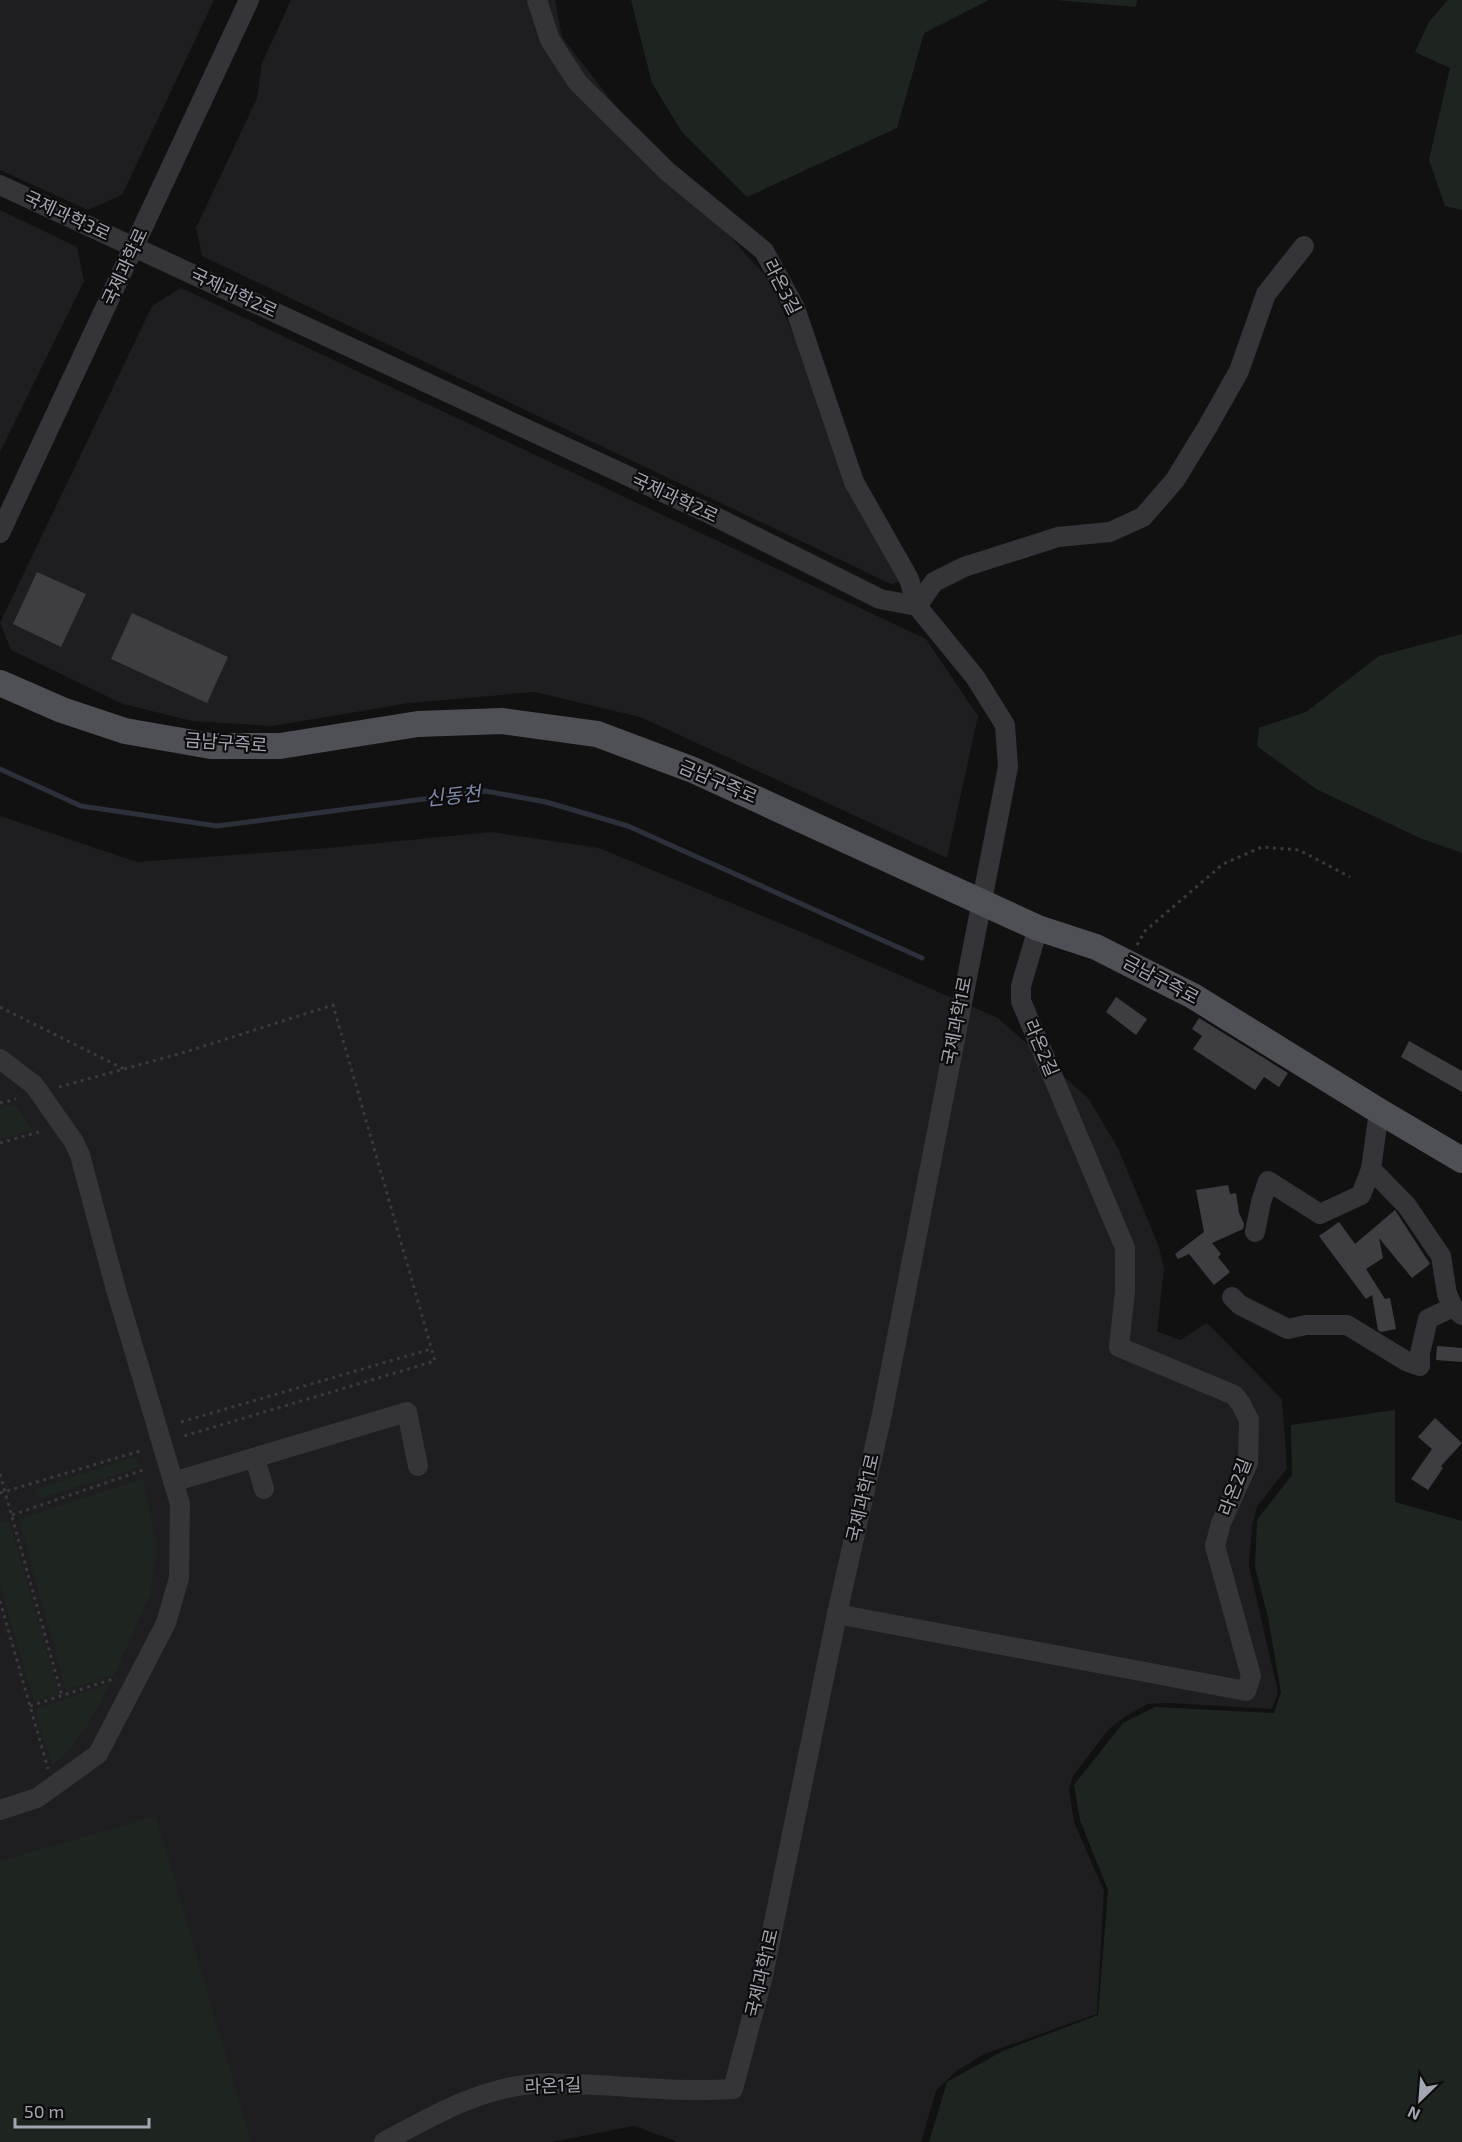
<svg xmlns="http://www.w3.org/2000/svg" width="1462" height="2142" viewBox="0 0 1462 2142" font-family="'Exo 2','Noto Sans KR',sans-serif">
<rect width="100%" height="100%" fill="#121112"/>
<g fill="#1e1d1f">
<path d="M 0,0 L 214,0 L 122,195 L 88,210 L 0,170 Z"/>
<path d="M 291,0 L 555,0 L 562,37 L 614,104 L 707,211 L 770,281 L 829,416 L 901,573 L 899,582 L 891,584 L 202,256 L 196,228 L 257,98 L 262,63 Z"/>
<path d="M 0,210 L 77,247 L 84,281 L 0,452 Z"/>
<path d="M 181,288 L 926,639 L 978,716 L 947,858 L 640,717 L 535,692 L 409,703 L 272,726 L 192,721 L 123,704 L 11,650 L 0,623 L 152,306 Z"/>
<path d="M 0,816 L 137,862 L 328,848 L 491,832 L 599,848 L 799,931 L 998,1018 L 1088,1098 L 1118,1148 L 1159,1247 L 1164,1269 L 1157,1331 L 1180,1340 L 1207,1323 L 1282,1399 L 1287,1468 L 1257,1507 L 1252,1526 L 1249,1566 L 1278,1692 L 1272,1709 L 1169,1703 L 1148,1704 L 1124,1717 L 1109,1729 L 1073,1776 L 1069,1789 L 1074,1822 L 1104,1891 L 1097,2014 L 984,2054 L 955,2072 L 936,2091 L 921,2142 L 678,2142 L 634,2126 L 552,2142 L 0,2142 Z"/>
</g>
<g fill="#1e2521">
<path d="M 631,0 L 989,0 L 924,33 L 897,128 L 747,197 L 682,132 L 652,83 Z"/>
<path d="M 1057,0 L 1137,0 L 1136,7 Z"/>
<path d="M 1448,0 L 1462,0 L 1462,210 L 1445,206 L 1429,160 L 1450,68 L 1415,52 L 1429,22 Z"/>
<path d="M 1462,634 L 1462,853 L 1420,838 L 1316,789 L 1257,746 L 1259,728 L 1306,712 L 1379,656 Z"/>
<path d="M 15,1104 L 32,1130 L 0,1139 L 0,1108 Z"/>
<path d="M 1395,1410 L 1395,1502 L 1462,1521 L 1462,2142 L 929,2142 L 947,2082 L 1003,2051 L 1098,2015 L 1108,1890 L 1080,1820 L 1074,1785 L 1123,1723 L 1155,1707 L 1274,1713 L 1281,1692 L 1268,1617 L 1255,1567 L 1257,1520 L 1292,1475 L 1291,1425 Z"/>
<path d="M 136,1456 L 139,1467 L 39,1499 L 35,1489 Z"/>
<path d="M 143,1479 L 157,1546 L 151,1592 L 114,1675 L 66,1690 L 19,1519 Z"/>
<path d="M 9,1521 L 59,1694 L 34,1701 L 0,1585 L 0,1523 Z"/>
<path d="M 110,1683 C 92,1720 83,1737 52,1765 L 35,1710 Z"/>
<path d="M 156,1816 L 251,2142 L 0,2142 L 0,1861 Z"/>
</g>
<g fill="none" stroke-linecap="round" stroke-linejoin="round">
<path stroke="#2c303a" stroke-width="5" d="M 0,769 L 81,806 L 217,826 L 485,791 L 546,802 L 628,826 L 922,958"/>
</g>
<g fill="#3e3e42">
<path d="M 37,572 L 86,594 L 61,647 L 13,624 Z"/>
<path d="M 132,613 L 228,657 L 207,703 L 111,659 Z"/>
<path d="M 1116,997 L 1147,1019 L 1136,1035 L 1106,1012 Z"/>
<path d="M 1199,1018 L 1288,1073 L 1279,1087 L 1264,1077 L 1255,1090 L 1193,1049 L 1202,1036 L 1192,1029 Z"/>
<path d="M 1409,1041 L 1462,1071 L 1462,1092 L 1401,1057 Z"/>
<path d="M 1228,1185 L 1230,1194 L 1236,1193 L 1239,1213 L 1244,1224 L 1243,1229 L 1212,1243 L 1221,1254 L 1218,1257 L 1230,1272 L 1214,1285 L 1189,1254 L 1178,1259 L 1175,1254 L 1204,1232 L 1196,1190 Z"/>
<path d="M 1395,1210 L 1430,1264 L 1412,1278 L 1379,1238 L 1383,1258 L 1366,1269 L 1385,1299 L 1390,1298 L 1396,1329 L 1381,1332 L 1378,1330 L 1372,1295 L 1366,1299 L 1319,1236 L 1339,1222 L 1355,1244 Z"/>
<path d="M 1437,1346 L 1462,1348 L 1462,1362 L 1436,1360 Z"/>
<path d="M 1435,1418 L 1462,1443 L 1441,1466 L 1443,1468 L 1428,1490 L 1411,1479 L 1432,1449 L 1418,1437 Z"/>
</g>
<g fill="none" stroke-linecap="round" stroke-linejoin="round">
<g stroke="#39393e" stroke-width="3" stroke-dasharray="3 4.5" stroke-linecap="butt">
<path d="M 1137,945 L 1145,931 L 1223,864 L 1262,847 L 1299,850 L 1350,877"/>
<path d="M 0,1007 L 124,1069"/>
<path d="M 59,1087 L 182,1053 L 333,1005 L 435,1361 L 184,1436"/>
<path d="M 0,1103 L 16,1099"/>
<path d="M 0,1143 L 39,1132"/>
<path d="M 181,1422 L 431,1349"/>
<path d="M 0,1474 L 62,1696"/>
<path d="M 0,1493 L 140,1451"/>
<path d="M 12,1515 L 146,1469"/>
<path d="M 0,1601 L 48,1769"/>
<path d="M 30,1706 L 116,1678"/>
</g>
<g stroke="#353539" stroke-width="20">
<path d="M 537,0 L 550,40 L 578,83 L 668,172 L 764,251 L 795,308 L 854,482 L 909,579 L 917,606"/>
<path d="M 0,185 L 710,514 L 880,599 L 917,606 L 975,677 L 1005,725 L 1008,767 L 882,1414 L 837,1614 L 763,1976 L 733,2089 C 678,2093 624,2085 569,2084 C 557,2084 544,2082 532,2084 C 478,2089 430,2117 384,2142"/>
<path d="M 0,533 L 249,0"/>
<path d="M 917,606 L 934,582 L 964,567 L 1058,537 L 1110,532 L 1143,517 L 1175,480 L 1208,426 L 1239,371 L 1266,294 L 1304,246"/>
<path d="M 0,1059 L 34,1085 L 74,1142 L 80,1155 L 115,1286 L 180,1504 L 179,1578 L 166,1623 L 98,1754 L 37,1798 L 0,1810"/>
<path d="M 1379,1111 L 1371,1169 L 1407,1206 L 1441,1256 L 1447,1294 L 1453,1307 L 1462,1315"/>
<path d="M 1255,1232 L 1261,1202 L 1268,1181 L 1320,1214 L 1361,1195 L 1371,1169"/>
<path d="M 1232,1297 L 1240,1305 L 1288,1329 L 1306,1325 L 1347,1325 L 1406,1361 L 1420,1366 L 1420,1353 L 1428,1319 L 1453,1307"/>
<path d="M 255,1458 L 264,1489"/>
<path d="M 173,1482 L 407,1412 L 418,1466"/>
<path d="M 837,1614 L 1246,1691 L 1251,1676 L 1215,1546 L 1221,1523 L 1248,1463 L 1249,1420 L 1241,1404 L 1234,1395 L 1119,1347 L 1125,1291 L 1125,1248 L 1021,1001 L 1021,986 L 1038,928"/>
</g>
<path stroke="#4f4f56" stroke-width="26" d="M 0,683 L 62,710 L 125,731 L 211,746 L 280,746 L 418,724 L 502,721 L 597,734 L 693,770 L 1038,928 L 1096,947 L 1193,996 L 1379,1111 L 1462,1160"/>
</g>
<g text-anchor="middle" stroke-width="4.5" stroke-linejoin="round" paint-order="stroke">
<g font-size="18" fill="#a4a5b2" stroke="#0d0c0d">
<text transform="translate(67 216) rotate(25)" y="6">국제과학3로</text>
<text transform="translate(125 267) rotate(-65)" y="6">국제과학로</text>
<text transform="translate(782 287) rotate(63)" y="6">라온3길</text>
<text transform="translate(234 293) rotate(25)" y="6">국제과학2로</text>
<text transform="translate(675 498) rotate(25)" y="6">국제과학2로</text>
<text transform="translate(226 743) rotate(4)" y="6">금남구즉로</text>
<text transform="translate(718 782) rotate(23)" y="6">금남구즉로</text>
<text transform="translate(1161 980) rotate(28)" y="6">금남구즉로</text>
<text transform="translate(957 1021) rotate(-79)" y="6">국제과학1로</text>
<text transform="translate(1041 1048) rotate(67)" y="6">라온2길</text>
<text transform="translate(1235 1487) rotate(-69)" y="6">라온2길</text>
<text transform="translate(863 1498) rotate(-77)" y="6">국제과학1로</text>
<text transform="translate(762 1973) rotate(-77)" y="6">국제과학1로</text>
<text transform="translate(553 2086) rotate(-2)" y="6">라온1길</text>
</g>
<g font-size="20" font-style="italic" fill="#7e89a9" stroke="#0d0c0d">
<text transform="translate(453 796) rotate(-6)" y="7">신동천</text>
</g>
</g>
<g transform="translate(1420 2100) rotate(205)" stroke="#0d0c0d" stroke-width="4.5" paint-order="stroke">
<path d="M0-4.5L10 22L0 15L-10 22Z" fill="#a4a5b2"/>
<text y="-9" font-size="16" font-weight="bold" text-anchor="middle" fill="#a4a5b2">N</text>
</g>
<path d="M15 2118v9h134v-9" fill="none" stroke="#a4a5b2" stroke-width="3"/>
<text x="24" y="2118" font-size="18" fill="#a4a5b2" stroke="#0d0c0d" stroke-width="4.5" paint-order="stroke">50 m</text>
</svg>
